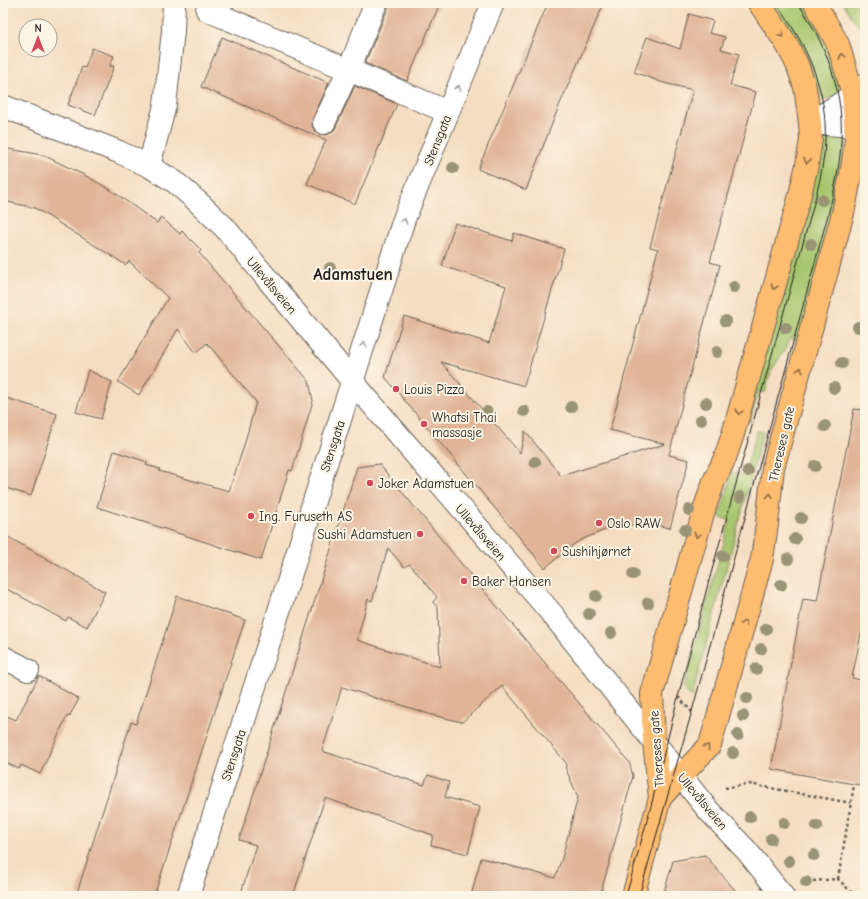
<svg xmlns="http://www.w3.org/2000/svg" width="868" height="899" viewBox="0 0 868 899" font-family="'Comic Neue',sans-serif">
<rect width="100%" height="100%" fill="#fcf5e5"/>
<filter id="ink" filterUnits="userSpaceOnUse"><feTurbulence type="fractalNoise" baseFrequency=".025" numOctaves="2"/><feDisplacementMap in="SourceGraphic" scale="8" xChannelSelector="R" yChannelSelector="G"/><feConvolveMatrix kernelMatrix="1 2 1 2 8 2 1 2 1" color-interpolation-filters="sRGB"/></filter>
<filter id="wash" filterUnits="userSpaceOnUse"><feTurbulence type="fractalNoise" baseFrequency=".012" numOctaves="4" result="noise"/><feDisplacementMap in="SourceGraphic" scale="16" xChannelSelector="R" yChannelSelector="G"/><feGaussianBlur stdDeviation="0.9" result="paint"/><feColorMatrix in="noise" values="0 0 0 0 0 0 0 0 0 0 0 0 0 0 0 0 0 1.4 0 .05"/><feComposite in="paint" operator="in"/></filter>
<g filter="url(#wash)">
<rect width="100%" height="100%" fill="#f5ddc1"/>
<g fill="#a7c66e" stroke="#627145">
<path d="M 769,3 L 804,3 L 825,39 L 844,96 L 817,100 Z"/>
<path d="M 843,3 L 865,3 L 865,33 L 852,17 Z"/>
<path d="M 820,137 L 846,138 L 842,178 L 800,341 L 790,338 L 787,347 L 771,371 L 765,393 L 758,391 L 750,422 L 746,420 Z"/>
<path d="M 757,431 L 763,432 L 692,697 L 683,689 L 730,520 L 721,518 L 720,514 L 732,472 L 744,475 Z"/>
</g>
<g id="blocks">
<g fill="#e1b497" fill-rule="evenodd">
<path d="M 388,3 L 440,3 L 407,81 L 365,63 L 388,8 Z"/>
<path d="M 548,3 L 604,3 L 559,106 L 526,190 L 478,169 Z"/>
<path d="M 689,14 L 713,21 L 709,33 L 725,37 L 721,49 L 739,54 L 730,85 L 756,92 L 710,262 L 720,265 L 685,393 L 669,455 L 689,460 L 670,528 L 656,525 L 640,524 L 622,526 L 605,530 L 583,539 L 574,544 L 545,568 L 385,377 L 404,316 L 489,343 L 506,286 L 442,266 L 455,223 L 512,241 L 514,233 L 564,249 L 524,386 L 441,362 L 520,453 L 525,431 L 561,476 L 665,444 L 610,430 L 658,249 L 650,247 L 693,90 L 664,83 L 634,72 L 647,37 L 680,49 Z"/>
<path d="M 222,37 L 329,83 L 313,118 L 312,125 L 314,130 L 319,134 L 326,135 L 331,133 L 335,129 L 355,86 L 397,104 L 355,204 L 307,184 L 326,140 L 201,87 Z"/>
<path d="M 92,48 L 114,56 L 110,66 L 114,66 L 95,115 L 68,105 L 82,67 L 85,68 Z"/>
<path d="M 3,148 L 43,155 L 88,177 L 111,190 L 157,223 L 161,217 L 180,234 L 182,231 L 201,250 L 199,253 L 309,381 L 313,401 L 292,471 L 289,470 L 261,560 L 97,507 L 114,451 L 147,462 L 146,465 L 160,469 L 159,471 L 229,491 L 243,449 L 256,402 L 207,343 L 196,353 L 178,329 L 139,395 L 118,382 L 168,298 L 129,261 L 126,265 L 35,208 L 8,202 L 8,198 L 3,197 Z"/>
<path d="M 88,370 L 112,382 L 101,419 L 76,412 Z"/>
<path d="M 3,397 L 57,414 L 31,496 L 3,487 Z"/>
<path d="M 854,409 L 865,410 L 865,614 L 852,678 L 865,681 L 865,786 L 771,769 L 803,599 L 817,601 Z"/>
<path d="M 379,464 L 484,591 L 629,762 L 633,776 L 600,896 L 471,896 L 481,858 L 555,878 L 562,858 L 578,797 L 565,767 L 567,764 L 502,686 L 462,722 L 432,715 L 389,701 L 388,702 L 342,687 L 322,751 L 424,785 L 428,775 L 449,782 L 445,797 L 480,807 L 468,854 L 431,845 L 433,835 L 325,798 L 293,896 L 240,896 L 256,845 L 239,840 L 357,467 ZM 388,548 L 404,567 L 410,564 L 437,597 L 433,602 L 438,608 L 440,667 L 357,640 L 368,599 L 372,601 Z"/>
<path d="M 3,534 L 105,592 L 87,627 L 68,617 L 66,621 L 3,587 Z"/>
<path d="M 177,596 L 245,620 L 154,896 L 76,896 L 131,722 L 136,724 Z"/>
<path d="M 39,676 L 79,699 L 69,717 L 67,716 L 40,774 L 21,765 L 19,769 L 3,761 L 3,714 L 16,720 Z"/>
<path d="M 705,855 L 740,896 L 663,896 L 673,861 Z"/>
</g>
</g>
</g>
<g filter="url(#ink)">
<use href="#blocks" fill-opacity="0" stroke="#686056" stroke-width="1"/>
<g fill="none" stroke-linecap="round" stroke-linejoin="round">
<g stroke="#686056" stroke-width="24">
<g id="minor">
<path d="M 207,10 L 448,112"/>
<path d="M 3,106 L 119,152 L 149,166 L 175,182 L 198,202 L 225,228 L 353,382 L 553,615 L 708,810 L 747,851 L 783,896"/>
<path d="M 324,123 L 349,69 L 376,3"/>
<path d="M 810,123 L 840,104 L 865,85"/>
<path d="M 810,123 L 855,126 L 865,120"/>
<path d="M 149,166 L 165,105 L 173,31 L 174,3"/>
<path d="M 3,657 L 28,670"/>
<path d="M 188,896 L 404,219 L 493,3"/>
</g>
</g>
<g stroke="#686056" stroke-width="24">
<g id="major">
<path d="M 660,798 L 710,745 L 762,559 L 767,524 L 773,468 L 843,213 L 852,169 L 856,139 L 853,94 L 838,44 L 815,3"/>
<path d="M 633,896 L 660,798 L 654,742 L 652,694 L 704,510 L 714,481 L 725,458 L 733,434 L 799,199 L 807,165 L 811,139 L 810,123 L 805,87 L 797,64 L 786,43 L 759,3"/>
</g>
</g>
<g stroke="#686056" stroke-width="2.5" stroke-dasharray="3 3" stroke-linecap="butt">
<path d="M 678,697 L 692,712"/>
<path d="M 725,788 L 749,784 L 851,803"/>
<path d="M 838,879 L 854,785"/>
<path d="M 813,881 L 838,879 L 855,896"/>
</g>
<use href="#minor" stroke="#fff" stroke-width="22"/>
<use href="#major" stroke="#fdbc70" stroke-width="22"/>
<g stroke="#1c1c1c" stroke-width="1">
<path d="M 626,896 L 651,806 L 678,697 L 707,588 L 813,207 C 819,185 824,164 825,141 C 828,89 806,44 776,3"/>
<path d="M 639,896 L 692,711 L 829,211 C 833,195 837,179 839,163 C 848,103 831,52 798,3"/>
</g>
</g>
<g fill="#999476">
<circle cx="453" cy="168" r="6"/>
<circle cx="822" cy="200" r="6"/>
<circle cx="811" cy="244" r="6"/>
<circle cx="330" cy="268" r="6"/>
<circle cx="734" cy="287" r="6"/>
<circle cx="726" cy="321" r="6"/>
<circle cx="858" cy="327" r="6"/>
<circle cx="786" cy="328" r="6"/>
<circle cx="717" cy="352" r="6"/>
<circle cx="842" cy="363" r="6"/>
<circle cx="834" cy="388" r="6"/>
<circle cx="706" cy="403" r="6"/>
<circle cx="571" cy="407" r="6"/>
<circle cx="524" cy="411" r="6"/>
<circle cx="487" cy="412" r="6"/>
<circle cx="701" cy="420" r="6"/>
<circle cx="825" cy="426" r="6"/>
<circle cx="535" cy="462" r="6"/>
<circle cx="815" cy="466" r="6"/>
<circle cx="748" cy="471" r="6"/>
<circle cx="740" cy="497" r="6"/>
<circle cx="689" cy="510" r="6"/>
<circle cx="801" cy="518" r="6"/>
<circle cx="685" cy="530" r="6"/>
<circle cx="795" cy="539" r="6"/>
<circle cx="723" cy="556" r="6"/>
<circle cx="788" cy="559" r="6"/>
<circle cx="633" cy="574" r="6"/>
<circle cx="781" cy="585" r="6"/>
<circle cx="596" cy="596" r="6"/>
<circle cx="648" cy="603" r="6"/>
<circle cx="589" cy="614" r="6"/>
<circle cx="766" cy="629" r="6"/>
<circle cx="611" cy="633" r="6"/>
<circle cx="761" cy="649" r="6"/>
<circle cx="756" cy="669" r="6"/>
<circle cx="747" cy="698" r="6"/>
<circle cx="743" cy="716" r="6"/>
<circle cx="738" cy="735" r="6"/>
<circle cx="733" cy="753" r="6"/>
<circle cx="750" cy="817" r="6"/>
<circle cx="784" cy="823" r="6"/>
<circle cx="817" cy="826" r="6"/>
<circle cx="771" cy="839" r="6"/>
<circle cx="814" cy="855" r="6"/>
<circle cx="789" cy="861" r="6"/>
<circle cx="806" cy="882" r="6"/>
</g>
<defs><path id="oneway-chevron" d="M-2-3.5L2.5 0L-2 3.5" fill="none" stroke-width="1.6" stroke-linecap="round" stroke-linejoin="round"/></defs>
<g stroke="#8c6c46">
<use href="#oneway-chevron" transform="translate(781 35) rotate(56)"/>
<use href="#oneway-chevron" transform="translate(842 56) rotate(-107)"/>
<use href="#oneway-chevron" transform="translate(807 161) rotate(99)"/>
<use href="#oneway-chevron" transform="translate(774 287) rotate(106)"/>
<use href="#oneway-chevron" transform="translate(800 370) rotate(-75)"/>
<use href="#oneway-chevron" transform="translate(739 412) rotate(106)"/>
<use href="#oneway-chevron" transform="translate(770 496) rotate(-85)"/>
<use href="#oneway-chevron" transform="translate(697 535) rotate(106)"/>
<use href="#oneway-chevron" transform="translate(744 623) rotate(-75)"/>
<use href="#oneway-chevron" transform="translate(707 747) rotate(-53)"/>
</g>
<g stroke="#999">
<use href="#oneway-chevron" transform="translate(458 88) rotate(-68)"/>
<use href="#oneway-chevron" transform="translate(404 221) rotate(-71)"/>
<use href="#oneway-chevron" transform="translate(364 345) rotate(-73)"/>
</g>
</g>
<g fill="#d1495b" stroke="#fcf5e5" stroke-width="1.5">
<circle cx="396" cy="389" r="4"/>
<circle cx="424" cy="424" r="4"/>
<circle cx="370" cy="483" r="4"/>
<circle cx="251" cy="516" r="4"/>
<circle cx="599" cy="523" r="4"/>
<circle cx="420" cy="534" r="4"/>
<circle cx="554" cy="551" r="4"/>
<circle cx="464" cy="581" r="4"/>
</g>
<g text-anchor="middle" stroke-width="4" stroke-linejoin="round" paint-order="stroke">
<g font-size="13" fill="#1c1c1c" stroke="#fcf5e5">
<text transform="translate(437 140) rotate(-68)" y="5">Stensgata</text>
<text transform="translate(272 285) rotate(50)" y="5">Ullevålsveien</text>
<text transform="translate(781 444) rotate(-77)" y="5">Thereses gate</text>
<text transform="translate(332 446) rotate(-72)" y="5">Stensgata</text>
<text transform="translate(481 532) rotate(49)" y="5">Ullevålsveien</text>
<text transform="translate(656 749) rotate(-94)" y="5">Thereses gate</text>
<text transform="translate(233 755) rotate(-72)" y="5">Stensgata</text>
<text transform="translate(703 801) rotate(50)" y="5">Ullevålsveien</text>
</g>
<g font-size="13" fill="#1c1c1c" stroke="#fcf5e5" text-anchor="start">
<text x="404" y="394">Louis Pizza</text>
<text x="432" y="422">Whatsi Thai<tspan x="432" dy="15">massasje</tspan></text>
<text x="378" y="488">Joker Adamstuen</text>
<text x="259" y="521">Ing. Furuseth AS</text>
<text x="607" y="528">Oslo RAW</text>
<text x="412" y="539" text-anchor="end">Sushi Adamstuen</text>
<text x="562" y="556">Sushihjørnet</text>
<text x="472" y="586">Baker Hansen</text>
</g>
<g font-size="17" font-weight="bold" fill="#1c1c1c" stroke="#fcf5e5">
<text x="353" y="280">Adamstuen</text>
</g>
</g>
<rect width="868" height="899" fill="none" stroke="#fcf5e5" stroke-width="16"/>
<g transform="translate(38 38)"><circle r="19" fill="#fcf5e5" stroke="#a29e95"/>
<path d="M0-3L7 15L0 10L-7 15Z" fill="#d1495b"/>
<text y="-6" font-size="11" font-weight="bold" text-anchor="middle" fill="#1c1c1c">N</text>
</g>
</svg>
